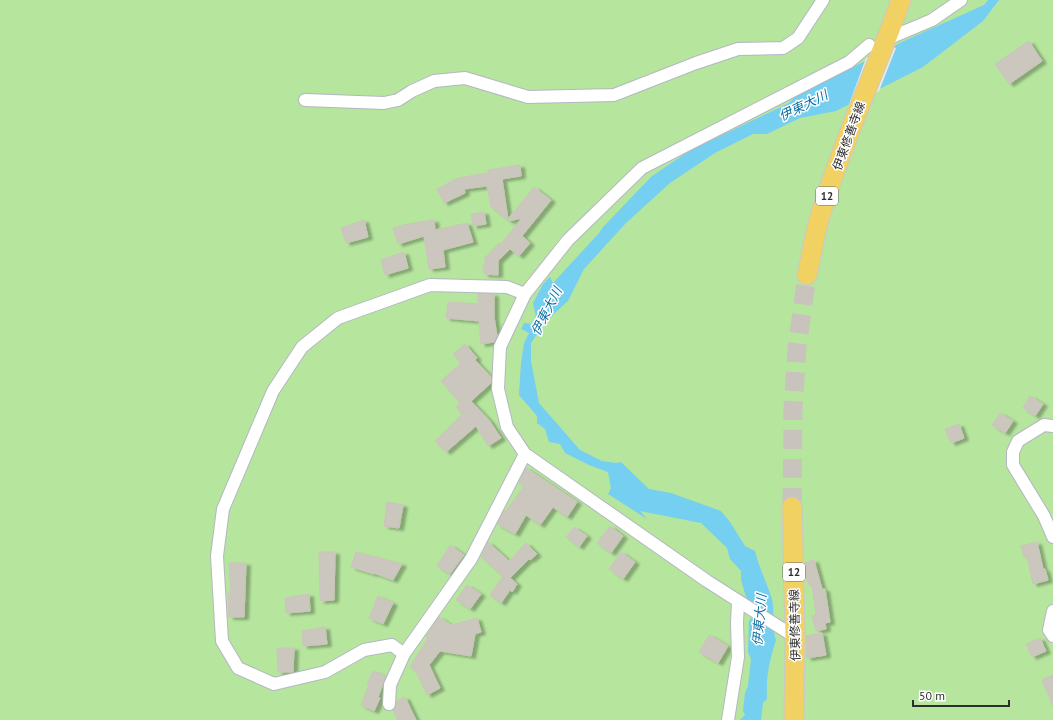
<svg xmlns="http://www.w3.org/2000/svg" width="1053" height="720" viewBox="0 0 1053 720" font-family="'PT Sans','Noto Sans JP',sans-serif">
<defs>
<filter id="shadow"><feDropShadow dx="4.5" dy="2.5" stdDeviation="1" flood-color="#0004"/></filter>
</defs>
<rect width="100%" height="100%" fill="#efe9e1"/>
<rect fill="#b6e59e" x="0" y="0" width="1053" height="720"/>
<path fill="#75cff0" d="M 988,0 L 999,0 L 983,21 L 923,67 L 836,111 L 800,118 L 767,134 L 753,134 L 715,153 L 670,183 L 626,223 L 584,269 L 568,301 L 545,322 L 531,343 L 531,361 L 539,403 L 580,450 L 602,461 L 616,463 L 621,462 L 649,489 L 671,493 L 721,511 L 730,522 L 745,546 L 755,551 C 759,568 767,583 772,599 C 775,613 771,627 776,640 C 769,662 766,676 767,699 L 763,703 L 761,720 L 740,720 L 745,715 L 743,711 L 745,693 L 748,686 L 751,659 L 748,652 L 749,621 L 752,617 L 741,580 L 741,571 L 730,559 L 727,548 L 701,523 L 640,511 L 647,519 L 608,494 L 611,488 L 608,472 L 589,465 L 565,453 L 560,444 L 549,442 L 545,429 L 537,423 L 537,416 L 519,395 L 521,363 L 524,343 L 529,333 L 521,329 L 524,323 L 532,324 L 536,317 L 533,303 L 543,284 L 550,277 L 553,283 L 599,233 L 603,227 L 652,176 L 689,151 L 789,103 L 795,97 L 906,40 L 984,5 Z"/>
<path fill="#efe9e1" d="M 890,46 L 896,48 L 879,91 L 848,107 L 866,58 Z"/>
<g fill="#cbc7bf" stroke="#cbc5ba" filter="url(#shadow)">
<path d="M 1029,41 L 1042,61 L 1009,84 L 995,64 Z"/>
<path d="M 520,165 L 521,176 L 502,179 L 508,219 L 534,187 L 551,200 L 522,236 L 530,243 L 519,256 L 510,249 L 498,261 L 498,275 L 484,274 L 484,268 L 482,266 L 485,264 L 485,258 L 499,243 L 500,245 L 522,218 L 509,221 L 491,207 L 487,186 L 464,189 L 465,193 L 444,203 L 437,189 L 458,178 L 488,173 L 488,170 Z"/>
<path d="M 484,212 L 486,224 L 473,226 L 471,214 Z"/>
<path d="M 364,220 L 368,237 L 346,243 L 341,228 Z"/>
<path d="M 434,220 L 435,230 L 467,223 L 473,242 L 443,250 L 445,267 L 429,269 L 424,236 L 398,244 L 393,228 L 407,224 Z"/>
<path d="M 404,252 L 408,268 L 385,275 L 381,260 Z"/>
<path d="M 478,294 L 494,294 L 494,317 L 497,336 L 494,342 L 481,344 L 479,321 L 446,318 L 448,302 L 478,304 Z"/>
<path d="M 465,344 L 477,358 L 475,360 L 491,377 L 491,383 L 471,401 L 489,420 L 501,438 L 488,446 L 476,426 L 446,452 L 435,441 L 462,414 L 456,407 L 460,403 L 441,381 L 461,363 L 453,354 Z"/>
<path d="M 1030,396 L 1043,404 L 1035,416 L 1023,408 Z"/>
<path d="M 1000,413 L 1013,421 L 1005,433 L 992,425 Z"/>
<path d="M 959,424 L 964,438 L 951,443 L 945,429 Z"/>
<path d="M 526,468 L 577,502 L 567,517 L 553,507 L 540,525 L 526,515 L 515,534 L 497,524 L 504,510 L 506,511 L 524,486 L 519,483 Z"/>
<path d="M 387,502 L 403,505 L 399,528 L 384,526 Z"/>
<path d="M 610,526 L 623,536 L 611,553 L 597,543 Z"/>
<path d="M 574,527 L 587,536 L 579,547 L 566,537 Z"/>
<path d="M 488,542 L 509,561 L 526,543 L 537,554 L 530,560 L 529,559 L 510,578 L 517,584 L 512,592 L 510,590 L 501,603 L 490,595 L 503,576 L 481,557 Z"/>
<path d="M 1037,542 L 1043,569 L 1045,569 L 1048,580 L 1033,584 L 1027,557 L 1024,557 L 1021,546 Z"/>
<path d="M 450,545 L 464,555 L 450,574 L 437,566 Z"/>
<path d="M 319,552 L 335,552 L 334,600 L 320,601 Z"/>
<path d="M 356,552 L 402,564 L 393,580 L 374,573 L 374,574 L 351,567 Z"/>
<path d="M 621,552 L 635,562 L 623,579 L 609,569 Z"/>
<path d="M 814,560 L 822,589 L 825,589 L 830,622 L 825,623 L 826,629 L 816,631 L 812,616 L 816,615 L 812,584 L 809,585 L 804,571 L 804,563 Z"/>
<path d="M 229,563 L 246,563 L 244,617 L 229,617 L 228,593 L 231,593 Z"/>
<path d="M 467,585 L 481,594 L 470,609 L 456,600 Z"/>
<path d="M 309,594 L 310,611 L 286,613 L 285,598 Z"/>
<path d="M 378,596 L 393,603 L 383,624 L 369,618 Z"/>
<path d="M 439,617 L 451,625 L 477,618 L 481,632 L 475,634 L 471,656 L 440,651 L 429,665 L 440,688 L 427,695 L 416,671 L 410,667 L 428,638 L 426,637 Z"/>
<path d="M 325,627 L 327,644 L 303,646 L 302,631 Z"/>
<path d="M 822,633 L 826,655 L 807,658 L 806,636 Z"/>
<path d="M 709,635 L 728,646 L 718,663 L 699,652 Z"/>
<path d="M 1040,638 L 1046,651 L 1032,657 L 1026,644 Z"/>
<path d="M 277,648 L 294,648 L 293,672 L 278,672 Z"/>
<path d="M 373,671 L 386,676 L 378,697 L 380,698 L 374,711 L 361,705 L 369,685 L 367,684 Z"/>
<path d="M 1053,675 L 1053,706 L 1042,680 Z"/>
<path d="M 405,697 L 416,720 L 398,720 L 393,710 L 395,708 L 397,701 Z"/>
</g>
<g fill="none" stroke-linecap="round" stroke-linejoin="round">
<path stroke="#c8c4bd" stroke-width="19" stroke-dasharray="19 10" stroke-linecap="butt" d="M 792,507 L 793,409 L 797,348 L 807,275"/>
<g stroke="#b4b7c1" stroke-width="14">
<g id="minor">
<path d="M 887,39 L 932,20 L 961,0"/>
<path d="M 305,100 L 384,103 L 398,100 L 412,91 L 434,81 L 465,78 L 528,97 L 614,95 L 696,63 L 738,49 L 783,48 L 798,38 L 823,0"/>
<path d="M 1053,426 L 1044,425 L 1018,441 L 1013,452 L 1013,465 L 1044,516 L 1053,537"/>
<path d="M 1053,611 L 1049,630 L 1053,636"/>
<path d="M 795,637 L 707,581 L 525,454 L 507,427 L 498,389 L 500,347 L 525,294 L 568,240 L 642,168 L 849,62 L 869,45"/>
<path d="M 404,654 L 392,645 L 364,650 L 325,672 L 274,684 L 238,668 L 222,641 L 217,556 L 223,509 L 273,391 L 302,347 L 338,318 L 430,285 L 507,287 L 525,294"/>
<path d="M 389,704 L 390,685 L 404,654 L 471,559 L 525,454"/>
<path d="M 728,720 L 738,657 L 737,623 L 738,602"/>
</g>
</g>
<g stroke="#c9c9c9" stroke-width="21">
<g id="primary">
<path d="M 807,275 C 812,253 815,231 822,210 C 844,138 876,70 901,0"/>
<path d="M 792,507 L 795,637 L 794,720"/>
</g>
</g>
<use href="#minor" stroke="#fff" stroke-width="12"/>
<use href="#primary" stroke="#f2d163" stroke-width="19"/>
</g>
<g text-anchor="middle" stroke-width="3" stroke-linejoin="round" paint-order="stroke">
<g fill="#fff" stroke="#6d6d6d" stroke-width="1">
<rect x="816" y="187" width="22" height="18" rx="3"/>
<rect x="783" y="563" width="22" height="18" rx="3"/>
</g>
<g font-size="11" font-weight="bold" fill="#2e2e2e">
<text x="827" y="200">12</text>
<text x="794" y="576">12</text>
</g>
<g font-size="12" fill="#2e2e2e" stroke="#fff">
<text transform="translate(849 136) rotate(-70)" y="4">伊東修善寺線</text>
<text transform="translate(795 625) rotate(-91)" y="4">伊東修善寺線</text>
</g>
<g font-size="13" font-style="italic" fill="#0d6fa3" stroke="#fff">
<text transform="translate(803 105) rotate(-26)" y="5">伊東大川</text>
<text transform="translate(546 311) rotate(-63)" y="5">伊東大川</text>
<text transform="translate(759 620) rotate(-85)" y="5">伊東大川</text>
</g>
</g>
<path d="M913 700v6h96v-6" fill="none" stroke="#2e2e2e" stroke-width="2"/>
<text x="919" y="700" font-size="12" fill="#2e2e2e" stroke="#ffffff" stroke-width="3" paint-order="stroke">50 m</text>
</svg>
